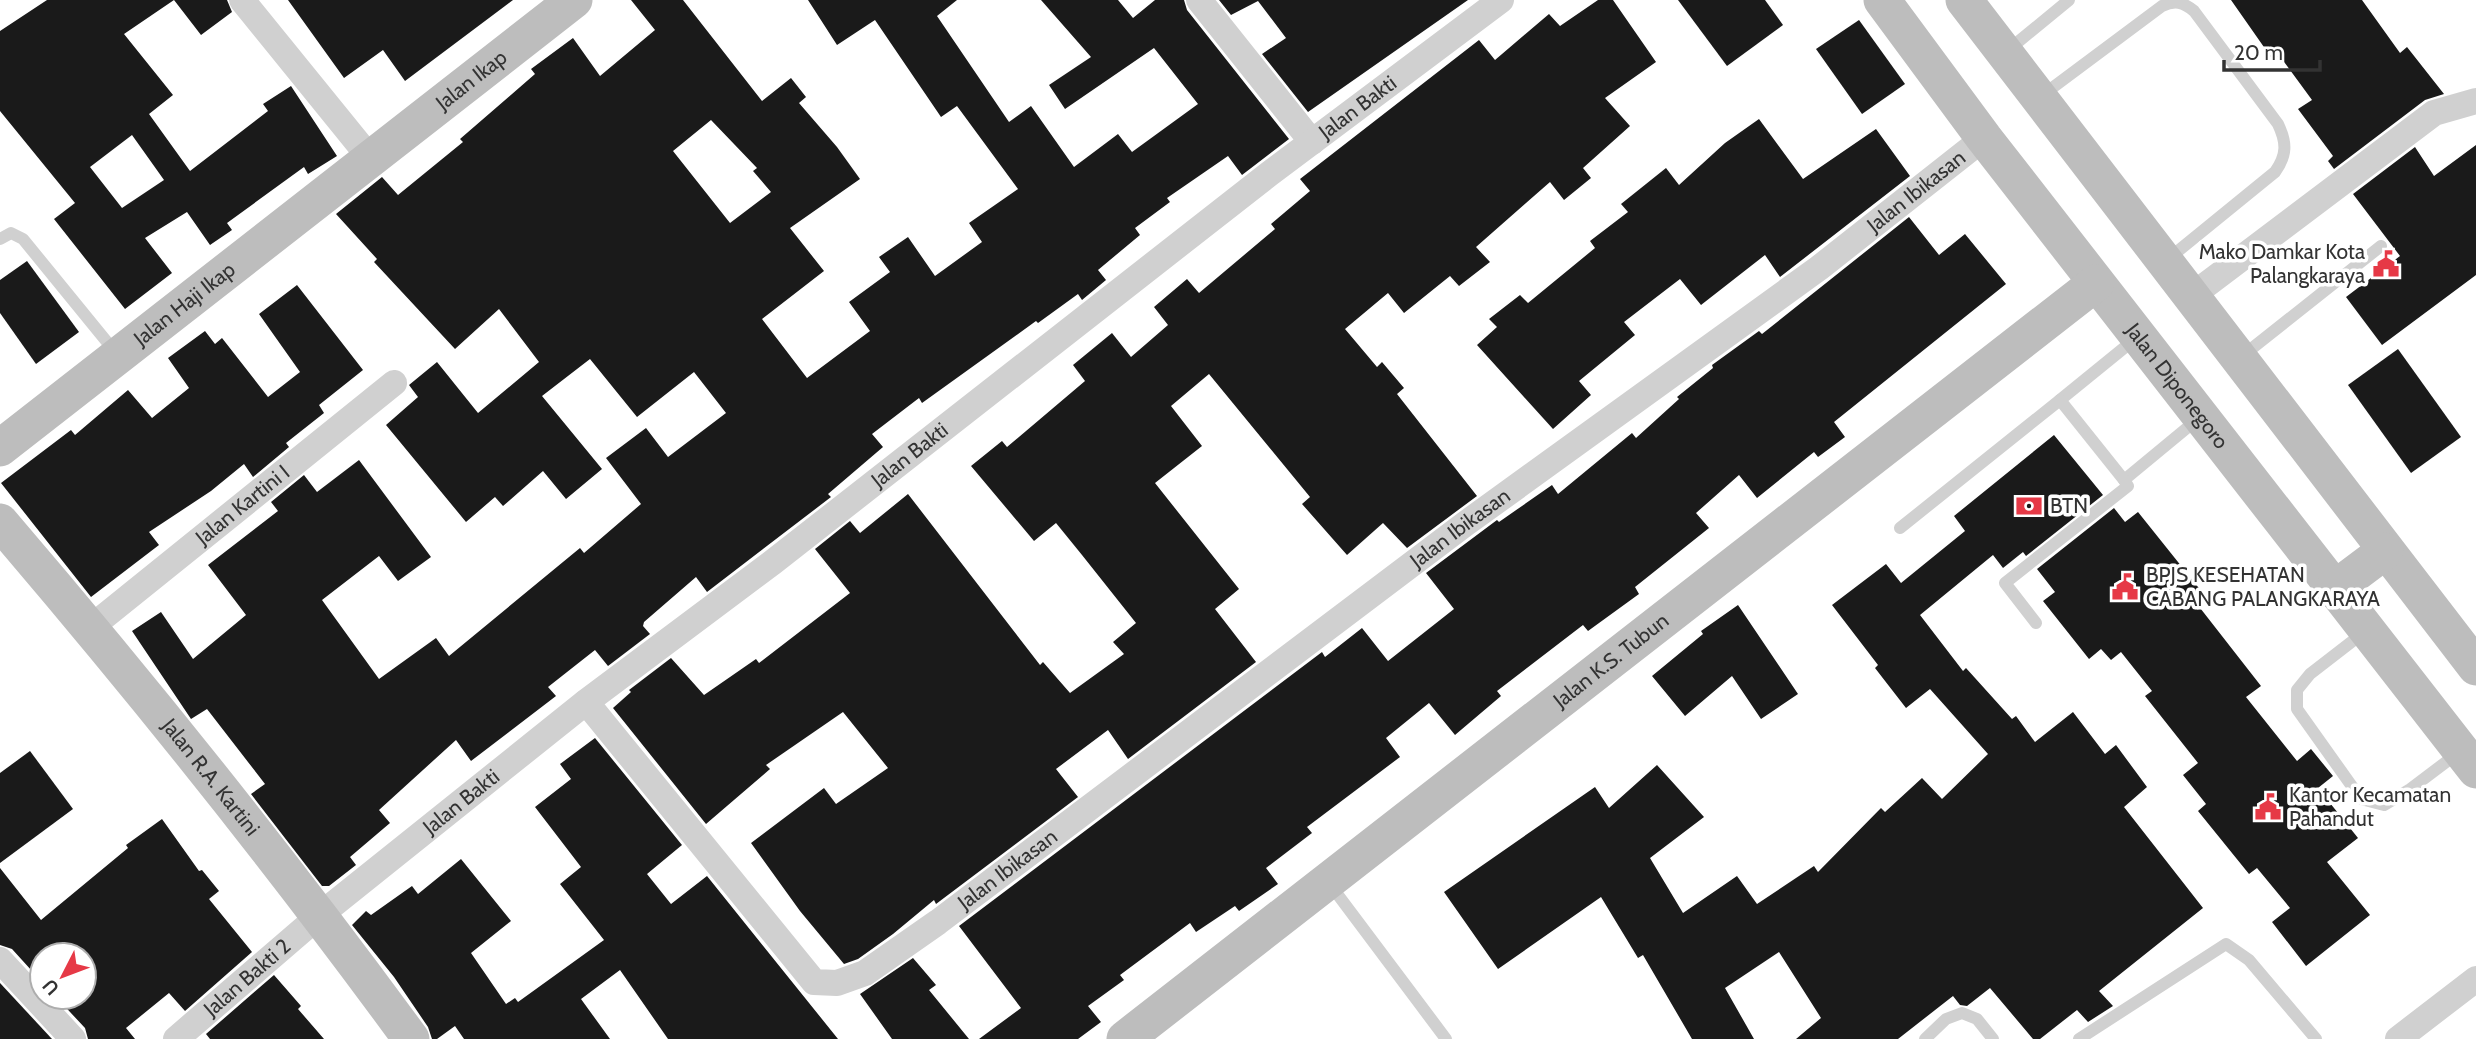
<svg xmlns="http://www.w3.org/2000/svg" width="2476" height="1039" viewBox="0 0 2476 1039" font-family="Cabin,sans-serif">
<rect width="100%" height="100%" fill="#fff"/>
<g fill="#1a1a1a" fill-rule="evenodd">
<path d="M 47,0 L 227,0 L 232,12 L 201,35 L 174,0 L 124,34 L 173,95 L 149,114 L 190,171 L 268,111 L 263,104 L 291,86 L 337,156 L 308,174 L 304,167 L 227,223 L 232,230 L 210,245 L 187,212 L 145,238 L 172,273 L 125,309 L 54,219 L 75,203 L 0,111 L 0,31 ZM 132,135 L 164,180 L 122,208 L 90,167 Z"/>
<path d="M 288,0 L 513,0 L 405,81 L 383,50 L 344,78 Z"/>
<path d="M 631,0 L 683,0 L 762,101 L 791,78 L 806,97 L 799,103 L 837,147 L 860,179 L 790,228 L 824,271 L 762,319 L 807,378 L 870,331 L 849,302 L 890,272 L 879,257 L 908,237 L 935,276 L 982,242 L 969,223 L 1018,189 L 957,106 L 941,117 L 875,20 L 837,45 L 808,0 L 957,0 L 937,16 L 1009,122 L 1031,106 L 1074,167 L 1118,134 L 1132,152 L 1198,104 L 1154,48 L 1065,109 L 1049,85 L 1091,57 L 1041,0 L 1118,0 L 1133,18 L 1155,0 L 1184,0 L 1187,10 L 1289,139 L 1242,175 L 1228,156 L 1167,198 L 1170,202 L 1135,228 L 1140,235 L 1098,270 L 1106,280 L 1082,300 L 1078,294 L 1038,323 L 1036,321 L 922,403 L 919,398 L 872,434 L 883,447 L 828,494 L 831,497 L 707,592 L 696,577 L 644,622 L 643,626 L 650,634 L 608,666 L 595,650 L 548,687 L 556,696 L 471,761 L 456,740 L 379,810 L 390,823 L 350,857 L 356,865 L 329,886 L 322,886 L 251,794 L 265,784 L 207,709 L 191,719 L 132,631 L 161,612 L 193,659 L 246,615 L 208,565 L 278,511 L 271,502 L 304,475 L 317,492 L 359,460 L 431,557 L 398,581 L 379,556 L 322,600 L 379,679 L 436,638 L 449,656 L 580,548 L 584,553 L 641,504 L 606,458 L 646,428 L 668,457 L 726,413 L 694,372 L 637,417 L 590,359 L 542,396 L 602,469 L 566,499 L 543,471 L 503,506 L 495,497 L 466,522 L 386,425 L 418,397 L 409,385 L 437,362 L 478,413 L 539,362 L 499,309 L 455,349 L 374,262 L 377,259 L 336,214 L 382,177 L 398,195 L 463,142 L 460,139 L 535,74 L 531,69 L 573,38 L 600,76 L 655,30 ZM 711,120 L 757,168 L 753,171 L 771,192 L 730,223 L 673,151 Z"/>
<path d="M 1219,0 L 1468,0 L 1308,112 L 1262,54 L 1286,38 L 1258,1 L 1231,15 Z"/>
<path d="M 1598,0 L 1613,0 L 1656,62 L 1605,98 L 1630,126 L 1583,168 L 1591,178 L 1564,200 L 1550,182 L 1476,247 L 1490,262 L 1459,286 L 1450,276 L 1404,313 L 1388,293 L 1345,329 L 1377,367 L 1382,362 L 1404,388 L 1397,394 L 1477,496 L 1407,548 L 1383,523 L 1347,555 L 1302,504 L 1310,497 L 1209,374 L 1171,406 L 1202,446 L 1155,483 L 1239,589 L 1215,609 L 1256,662 L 1128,759 L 1108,730 L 1056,769 L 1078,797 L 936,904 L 934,900 L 893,934 L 858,959 L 844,964 L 800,911 L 751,843 L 824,788 L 836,804 L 888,768 L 843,712 L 766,765 L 770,769 L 706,824 L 613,708 L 631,692 L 629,690 L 671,658 L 704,695 L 756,659 L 759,663 L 850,593 L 815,549 L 850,521 L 860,533 L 908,494 L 1040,665 L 1043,662 L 1070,693 L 1124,654 L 1113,642 L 1136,623 L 1082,555 L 1056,523 L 1034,541 L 971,466 L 1002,441 L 1007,447 L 1085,381 L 1073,365 L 1112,333 L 1131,357 L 1168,325 L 1154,307 L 1187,279 L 1199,293 L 1275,229 L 1271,224 L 1310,191 L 1300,179 L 1479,40 L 1495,60 L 1549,14 L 1560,26 Z"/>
<path d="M 1678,0 L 1765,0 L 1783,25 L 1727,66 Z"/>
<path d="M 2231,0 L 2362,0 L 2400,53 L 2407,47 L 2444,94 L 2425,100 L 2334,169 L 2328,161 L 2333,156 L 2298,109 L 2312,100 L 2279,55 L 2273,60 Z"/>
<path d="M 1859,20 L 1905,84 L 1862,114 L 1816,49 Z"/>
<path d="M 1759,119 L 1803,179 L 1876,129 L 1910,176 L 1780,277 L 1765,255 L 1701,305 L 1680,279 L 1624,322 L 1635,335 L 1579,381 L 1591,395 L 1553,429 L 1477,345 L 1497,327 L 1489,319 L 1520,295 L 1528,303 L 1595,248 L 1590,241 L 1628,212 L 1621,204 L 1666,168 L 1679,185 L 1725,143 Z"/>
<path d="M 2476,145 L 2476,275 L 2382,345 L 2346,297 L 2400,256 L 2353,194 L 2415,147 L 2434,176 Z"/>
<path d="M 1909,217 L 1939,255 L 1965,234 L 2006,284 L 1834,422 L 1845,437 L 1818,457 L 1814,452 L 1757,498 L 1739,475 L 1696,513 L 1709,528 L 1635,587 L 1639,594 L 1588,631 L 1583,625 L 1497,691 L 1501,696 L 1455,735 L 1429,703 L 1386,738 L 1400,757 L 1307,827 L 1312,833 L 1266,868 L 1278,884 L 1239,911 L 1235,906 L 1196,932 L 1190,923 L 1120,975 L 1124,980 L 1088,1006 L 1101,1022 L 1078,1039 L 979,1039 L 1021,1008 L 959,926 L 1322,652 L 1325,657 L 1362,628 L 1388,661 L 1454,609 L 1426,573 L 1497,520 L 1499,522 L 1552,485 L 1558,494 L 1632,433 L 1636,438 L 1679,399 L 1677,397 L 1713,368 L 1712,365 L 1759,331 L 1762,334 Z"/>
<path d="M 27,261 L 79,332 L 36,364 L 0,313 L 0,280 Z"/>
<path d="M 297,285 L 363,370 L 319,405 L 324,413 L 286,443 L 289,447 L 253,477 L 244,464 L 211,491 L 149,532 L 159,545 L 91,597 L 1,483 L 71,430 L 75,435 L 128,390 L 152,418 L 189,388 L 168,358 L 205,331 L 215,344 L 222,338 L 268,397 L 300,372 L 259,314 Z"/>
<path d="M 2398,349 L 2461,437 L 2411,473 L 2348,385 Z"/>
<path d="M 2054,435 L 2103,495 L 2026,556 L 2023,552 L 2003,568 L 1993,555 L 1920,615 L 1963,671 L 1966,668 L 2012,719 L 2016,716 L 2035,742 L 2073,712 L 2105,754 L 2116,745 L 2147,787 L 2124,807 L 2203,908 L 2099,991 L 2113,1006 L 2088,1022 L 2077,1010 L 2040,1039 L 2033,1039 L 1990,988 L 1967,1006 L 1960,1005 L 1953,996 L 1898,1039 L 1796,1039 L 1821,1018 L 1779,952 L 1725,988 L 1754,1039 L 1692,1039 L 1643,955 L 1638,958 L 1601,897 L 1498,969 L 1444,892 L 1595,787 L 1609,808 L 1657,765 L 1704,817 L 1650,858 L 1683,913 L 1737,876 L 1757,904 L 1814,866 L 1818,872 L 1881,808 L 1885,812 L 1922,778 L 1942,799 L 1988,754 L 1930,689 L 1906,708 L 1875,668 L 1878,665 L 1832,605 L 1886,564 L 1901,583 L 1965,531 L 1954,516 Z"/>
<path d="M 2114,508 L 2125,522 L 2138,512 L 2206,597 L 2197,604 L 2261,686 L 2246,697 L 2297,761 L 2311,749 L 2333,776 L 2318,788 L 2358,838 L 2327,862 L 2370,915 L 2306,966 L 2272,922 L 2290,908 L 2257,868 L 2249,874 L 2198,811 L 2206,804 L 2183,775 L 2198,763 L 2145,696 L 2152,691 L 2121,652 L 2111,660 L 2101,649 L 2089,659 L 2043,601 L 2055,592 L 2037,569 Z"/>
<path d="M 1738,605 L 1798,694 L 1761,719 L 1732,676 L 1685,716 L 1652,676 L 1703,634 L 1701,631 Z"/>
<path d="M 595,738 L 682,845 L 647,874 L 671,904 L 707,876 L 838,1039 L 668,1039 L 620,970 L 581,999 L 610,1039 L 464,1039 L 455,1026 L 437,1039 L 432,1039 L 428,1027 L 394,977 L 352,925 L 366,911 L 371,915 L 412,886 L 418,894 L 461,859 L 511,921 L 471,953 L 506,1004 L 515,998 L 518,1002 L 604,940 L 560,884 L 581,867 L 535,807 L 571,779 L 560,764 Z"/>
<path d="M 30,751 L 73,809 L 0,863 L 0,773 Z"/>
<path d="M 162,819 L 199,871 L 202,870 L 219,891 L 209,899 L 252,952 L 185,1011 L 169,993 L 126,1028 L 135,1039 L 88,1039 L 85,1028 L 56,997 L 84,997 L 84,955 L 42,955 L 42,982 L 12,949 L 0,945 L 0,868 L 41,920 L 128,848 L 126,845 Z"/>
<path d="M 913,958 L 936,985 L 929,990 L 969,1039 L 892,1039 L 860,994 Z"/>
<path d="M 274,975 L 301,1006 L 298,1009 L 324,1039 L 210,1039 L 206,1034 Z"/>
<path d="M 0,983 L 52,1039 L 0,1039 Z"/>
</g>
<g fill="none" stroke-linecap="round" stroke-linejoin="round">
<g stroke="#d0d0d0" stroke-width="12">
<path d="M 2007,51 L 2069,0"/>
<path d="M 2040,97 L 2162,6 C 2175,0 2183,2 2194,11 L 2278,124 C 2287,143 2287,155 2275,172 L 2167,260"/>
<path d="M 0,239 L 11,233 L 23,239 L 116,353"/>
<path d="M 2135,339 L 2060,400 L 2124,480 L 2199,418"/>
<path d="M 2241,357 L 2381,246"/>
<path d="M 1900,528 L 2060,400"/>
<path d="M 2036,623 L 2005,583 L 2128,486 L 2124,480"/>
<path d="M 2363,633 L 2310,674 L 2297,690 L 2297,709 L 2361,799 L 2384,805 L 2409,790 L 2458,753"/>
<path d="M 1329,883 L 1446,1039"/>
<path d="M 1925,1039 L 1946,1019 L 1962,1013 L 1977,1019 L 1993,1039"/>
<path d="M 2079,1039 L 2226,944 L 2249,960 L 2316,1039"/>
</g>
<g stroke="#d0d0d0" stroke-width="26">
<path d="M 242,0 L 371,159"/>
<path d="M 1199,0 L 1312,142"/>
<path d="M 2190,297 L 2434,113 L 2476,101"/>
<path id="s1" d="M 90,628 L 394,383"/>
<path id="s2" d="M 586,702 L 814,982 L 837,983 L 865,973 L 938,922 L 1465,524 L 1819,268 L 1984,138"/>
<path d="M 0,960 L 73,1039"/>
<path id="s3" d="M 176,1039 L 320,915 L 586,702 L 773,562 L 1269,174 L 1501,0"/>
<path d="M 2398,1039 L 2476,979"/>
</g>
<g stroke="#bdbdbd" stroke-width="37">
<path id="s4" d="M 1882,0 L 1984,138 L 2476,770"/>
<path d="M 1964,0 L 2476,667"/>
<path id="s5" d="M 0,448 L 574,0"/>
<path id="s6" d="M 0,522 C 143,689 281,861 411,1039"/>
<path d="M 2333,590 L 2385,551"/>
<path id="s7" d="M 1125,1039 L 2096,283"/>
</g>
</g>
<defs>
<g id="civic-bare" transform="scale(2.1)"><path d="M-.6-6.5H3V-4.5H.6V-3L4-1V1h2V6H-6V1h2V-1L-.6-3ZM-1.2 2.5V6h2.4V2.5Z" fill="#e63946" stroke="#fff" stroke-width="2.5" paint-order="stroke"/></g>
<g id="bank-bare" transform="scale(2.1)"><path d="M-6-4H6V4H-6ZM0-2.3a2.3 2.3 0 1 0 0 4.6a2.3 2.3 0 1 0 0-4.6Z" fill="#e63946" stroke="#fff" stroke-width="2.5" paint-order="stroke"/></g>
</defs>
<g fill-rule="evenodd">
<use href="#civic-bare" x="2386" y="264"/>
<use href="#bank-bare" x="2029" y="506"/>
<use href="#civic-bare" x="2125" y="587"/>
<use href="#civic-bare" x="2268" y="807"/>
</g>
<g text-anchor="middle" stroke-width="7" stroke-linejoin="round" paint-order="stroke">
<g font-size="21" fill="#333" stroke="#fff">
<text dy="7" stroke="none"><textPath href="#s5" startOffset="598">Jalan Ikap</textPath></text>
<text dy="7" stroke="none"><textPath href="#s3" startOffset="1505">Jalan Bakti</textPath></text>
<text dy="7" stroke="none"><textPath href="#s2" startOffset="1724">Jalan Ibikasan</textPath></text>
<text dy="7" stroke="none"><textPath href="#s5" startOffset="234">Jalan Haji Ikap</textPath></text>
<text dy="7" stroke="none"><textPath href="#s4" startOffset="486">Jalan Diponegoro</textPath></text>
<text dy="7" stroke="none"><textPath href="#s3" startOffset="938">Jalan Bakti</textPath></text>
<text dy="7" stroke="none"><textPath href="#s1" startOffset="196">Jalan Kartini I</textPath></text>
<text dy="7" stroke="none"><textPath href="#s2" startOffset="1157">Jalan Ibikasan</textPath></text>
<text dy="7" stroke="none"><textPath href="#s7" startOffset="616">Jalan K.S. Tubun</textPath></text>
<text dy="7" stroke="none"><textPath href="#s6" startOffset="331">Jalan R.A. Kartini</textPath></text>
<text dy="7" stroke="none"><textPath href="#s3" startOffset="371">Jalan Bakti</textPath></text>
<text dy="7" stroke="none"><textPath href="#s2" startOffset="590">Jalan Ibikasan</textPath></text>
<text dy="7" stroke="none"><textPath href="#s3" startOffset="94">Jalan Bakti 2</textPath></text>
</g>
<g font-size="21" fill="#333" stroke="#fff" text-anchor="start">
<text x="2365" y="259" text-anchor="end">Mako Damkar Kota<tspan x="2365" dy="24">Palangkaraya</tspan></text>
<text x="2050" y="513">BTN</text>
<text x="2146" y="582">BPJS KESEHATAN<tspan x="2146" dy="24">CABANG PALANGKARAYA</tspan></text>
<text x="2289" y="802">Kantor Kecamatan<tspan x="2289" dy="24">Pahandut</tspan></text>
</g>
</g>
<g transform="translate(63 976) rotate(228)"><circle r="33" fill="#ffffff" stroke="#adadad" stroke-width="2"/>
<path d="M0-5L12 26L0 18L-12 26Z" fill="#e63946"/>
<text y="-10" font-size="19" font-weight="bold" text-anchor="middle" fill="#333333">U</text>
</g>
<path d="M2224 60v10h96v-10" fill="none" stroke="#333333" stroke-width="3.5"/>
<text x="2234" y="60" font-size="21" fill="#333333" stroke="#ffffff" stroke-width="5" paint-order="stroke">20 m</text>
</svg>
